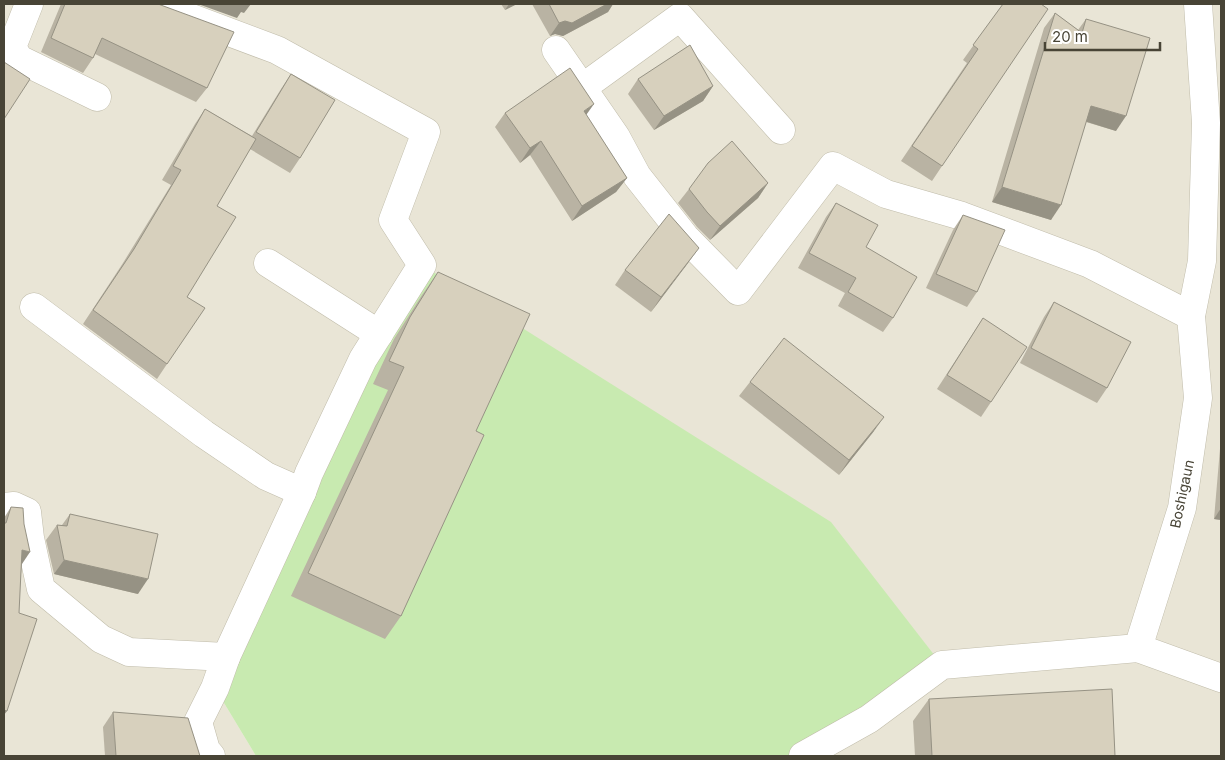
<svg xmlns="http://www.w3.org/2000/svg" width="1225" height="760" viewBox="0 0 1225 760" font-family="Inter,sans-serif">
<rect width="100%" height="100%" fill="#f5f3e8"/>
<path fill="#e9e5d6" d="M 4,4 L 1221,4 L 1221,756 L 796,756 L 215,688 L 256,756 L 4,756 Z"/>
<path fill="#c8eab0" d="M 422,265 L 831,522 L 942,665 L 793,756 L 256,756 L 215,688 Z"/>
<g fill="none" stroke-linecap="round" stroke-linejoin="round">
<g stroke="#c0bcaa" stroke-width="29">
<g id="minor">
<path d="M 29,4 L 12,47 L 19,59 L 97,97"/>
<path d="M 154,4 L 277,50 L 426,132 L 393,220 L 422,265 L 363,359 L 309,473 L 302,492 L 226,657 L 215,688 L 198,722 L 206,750 L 211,756"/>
<path d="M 556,50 L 616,137 L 637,176 L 685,237 L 738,291 L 833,166 L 886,194 L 962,216 L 1090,264 L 1191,316"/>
<path d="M 582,88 L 680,17 L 781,130"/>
<path d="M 268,263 L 379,334"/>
<path d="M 34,307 L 204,434 L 266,476 L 302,492"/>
<path d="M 4,507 L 14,506 L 27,512 L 30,538 L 41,589 L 101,639 L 129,652 L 226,657"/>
<path d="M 1138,648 L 1221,678"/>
<path d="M 803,756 L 869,719 L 942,665 L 1138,648 L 1182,508 L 1198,398 L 1191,316 L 1202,261 L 1206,123 L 1198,4"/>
</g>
</g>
<use href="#minor" stroke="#fff" stroke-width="28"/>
</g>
<g fill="#b9b3a3">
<path d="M 61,4 L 158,4 L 207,88 L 196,102 L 95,54 L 93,58 L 83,73 L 41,52 Z"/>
<path d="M 501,4 L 517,4 L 505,10 Z"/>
<path d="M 532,4 L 613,4 L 608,12 L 563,36 L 555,34 L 550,36 Z"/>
<path d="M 1003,4 L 942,166 L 932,181 L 901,161 L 967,63 L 963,60 Z"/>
<path d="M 1055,13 L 1078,30 L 1086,19 L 1116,131 L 1086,122 L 1051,220 L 992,202 L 1044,28 Z"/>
<path d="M 291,74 L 300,158 L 290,173 L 250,149 L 217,206 L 187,297 L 167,364 L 157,379 L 83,324 L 123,263 L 171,185 L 162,180 L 195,124 L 205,109 L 252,136 L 281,89 Z"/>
<path d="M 638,79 L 713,86 L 703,101 L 654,130 L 628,94 Z"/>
<path d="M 505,113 L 586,115 L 627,178 L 616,192 L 572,221 L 530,155 L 520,163 L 495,127 Z"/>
<path d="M 768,183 L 758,198 L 710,240 L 697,227 L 678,203 L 689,189 Z"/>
<path d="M 836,203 L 866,247 L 893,318 L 883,332 L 838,306 L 845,293 L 798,268 L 826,217 Z"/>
<path d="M 963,215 L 977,292 L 967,307 L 926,288 L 953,230 Z"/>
<path d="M 688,263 L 651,312 L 615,285 L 625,270 Z"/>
<path d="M 438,272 L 476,431 L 401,616 L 385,639 L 291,596 L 388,390 L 373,384 L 394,339 L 422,295 Z"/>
<path d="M 1054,302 L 1107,388 L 1097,403 L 1020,363 L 1044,317 Z"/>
<path d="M 983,318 L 991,402 L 981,417 L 937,389 Z"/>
<path d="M 750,382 L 874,431 L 839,475 L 739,396 Z"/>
<path d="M 1221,437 L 1221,520 L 1214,519 Z"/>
<path d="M 11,507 L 22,565 L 4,710 L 4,518 Z"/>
<path d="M 70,514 L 138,594 L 54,574 L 46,540 L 57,525 L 62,525 Z"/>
<path d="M 929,699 L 1115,756 L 915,756 L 913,721 Z"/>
<path d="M 113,712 L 200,756 L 105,756 L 103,727 Z"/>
</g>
<g fill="#969284">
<path d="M 198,4 L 251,4 L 244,13 L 241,12 L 237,18 Z"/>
<path d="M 509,4 L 517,4 L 505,10 Z"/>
<path d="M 607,4 L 613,4 L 608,12 L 563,36 L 555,34 L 550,36 L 559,23 Z"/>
<path d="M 713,86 L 703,101 L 654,130 L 664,116 Z"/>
<path d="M 594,104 L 584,118 L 584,111 Z"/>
<path d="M 1091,106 L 1126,116 L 1116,131 L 1081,120 Z"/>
<path d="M 541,141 L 530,155 L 520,163 L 530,148 Z"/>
<path d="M 627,178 L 616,192 L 572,221 L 582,206 Z"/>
<path d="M 768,183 L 758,198 L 710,240 L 720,226 Z"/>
<path d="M 1002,187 L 1061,205 L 1051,220 L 992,202 Z"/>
<path d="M 699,248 L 688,263 L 651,312 L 661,297 Z"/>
<path d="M 884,417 L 874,431 L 839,475 L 849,460 Z"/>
<path d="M 1221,508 L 1221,520 L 1214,519 Z"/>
<path d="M 22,550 L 30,552 L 20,567 Z"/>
<path d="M 64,560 L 148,579 L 138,594 L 54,574 Z"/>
<path d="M 4,710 L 7,711 L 4,715 Z"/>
</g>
<g fill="#d7d0bd" stroke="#969284">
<path d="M 65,4 L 158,4 L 234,32 L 207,88 L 102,38 L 93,58 L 51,38 Z"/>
<path d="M 549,4 L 607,4 L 572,23 L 565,21 L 559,23 Z"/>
<path d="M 1003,4 L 1041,4 L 1048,9 L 942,166 L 912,146 L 978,49 L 973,45 Z"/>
<path d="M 1055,13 L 1082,33 L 1086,19 L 1150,38 L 1126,116 L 1091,106 L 1061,205 L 1002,187 Z"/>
<path d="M 690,45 L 713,86 L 664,116 L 638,79 Z"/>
<path d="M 4,62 L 30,79 L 4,119 Z"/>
<path d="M 570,68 L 594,104 L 584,111 L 627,178 L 582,206 L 541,141 L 530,148 L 505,113 Z"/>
<path d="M 291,74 L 335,100 L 300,158 L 256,132 Z"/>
<path d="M 205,109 L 256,139 L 217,206 L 236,217 L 187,297 L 205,308 L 167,364 L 93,310 L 134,249 L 181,170 L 173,166 Z"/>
<path d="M 732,141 L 768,183 L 720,226 L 707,212 L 689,189 L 708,163 Z"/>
<path d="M 836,203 L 878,225 L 866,247 L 917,277 L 893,318 L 848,292 L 856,278 L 809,253 Z"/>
<path d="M 669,214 L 699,248 L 661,297 L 625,270 Z"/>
<path d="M 963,215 L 1005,230 L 977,292 L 936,274 Z"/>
<path d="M 438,272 L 530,314 L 476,431 L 484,435 L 401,616 L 308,573 L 404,367 L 389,361 L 410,317 Z"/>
<path d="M 1054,302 L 1131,342 L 1107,388 L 1031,348 Z"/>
<path d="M 983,318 L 1027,347 L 991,402 L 947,375 Z"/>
<path d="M 784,338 L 884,417 L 849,460 L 750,382 Z"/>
<path d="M 11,507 L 23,508 L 24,524 L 30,552 L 22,550 L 19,613 L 37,619 L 7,711 L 4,710 L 4,523 L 6,523 Z"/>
<path d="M 70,514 L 158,534 L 148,579 L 64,560 L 57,525 L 67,526 Z"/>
<path d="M 1112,689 L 1115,756 L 932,756 L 929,699 Z"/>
<path d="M 113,712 L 188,718 L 200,756 L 116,756 Z"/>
</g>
<g text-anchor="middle" stroke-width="4.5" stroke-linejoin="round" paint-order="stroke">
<g font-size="14" fill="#484436" stroke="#fff">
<text transform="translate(1182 494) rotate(-78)" y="5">Boshigaun</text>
</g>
</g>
<rect width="1225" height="760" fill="none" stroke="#484436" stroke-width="10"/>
<path d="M1045 42v8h115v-8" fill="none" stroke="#484436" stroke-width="2.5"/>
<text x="1052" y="42" font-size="15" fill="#484436" stroke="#ffffff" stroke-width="4" paint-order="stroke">20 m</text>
</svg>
